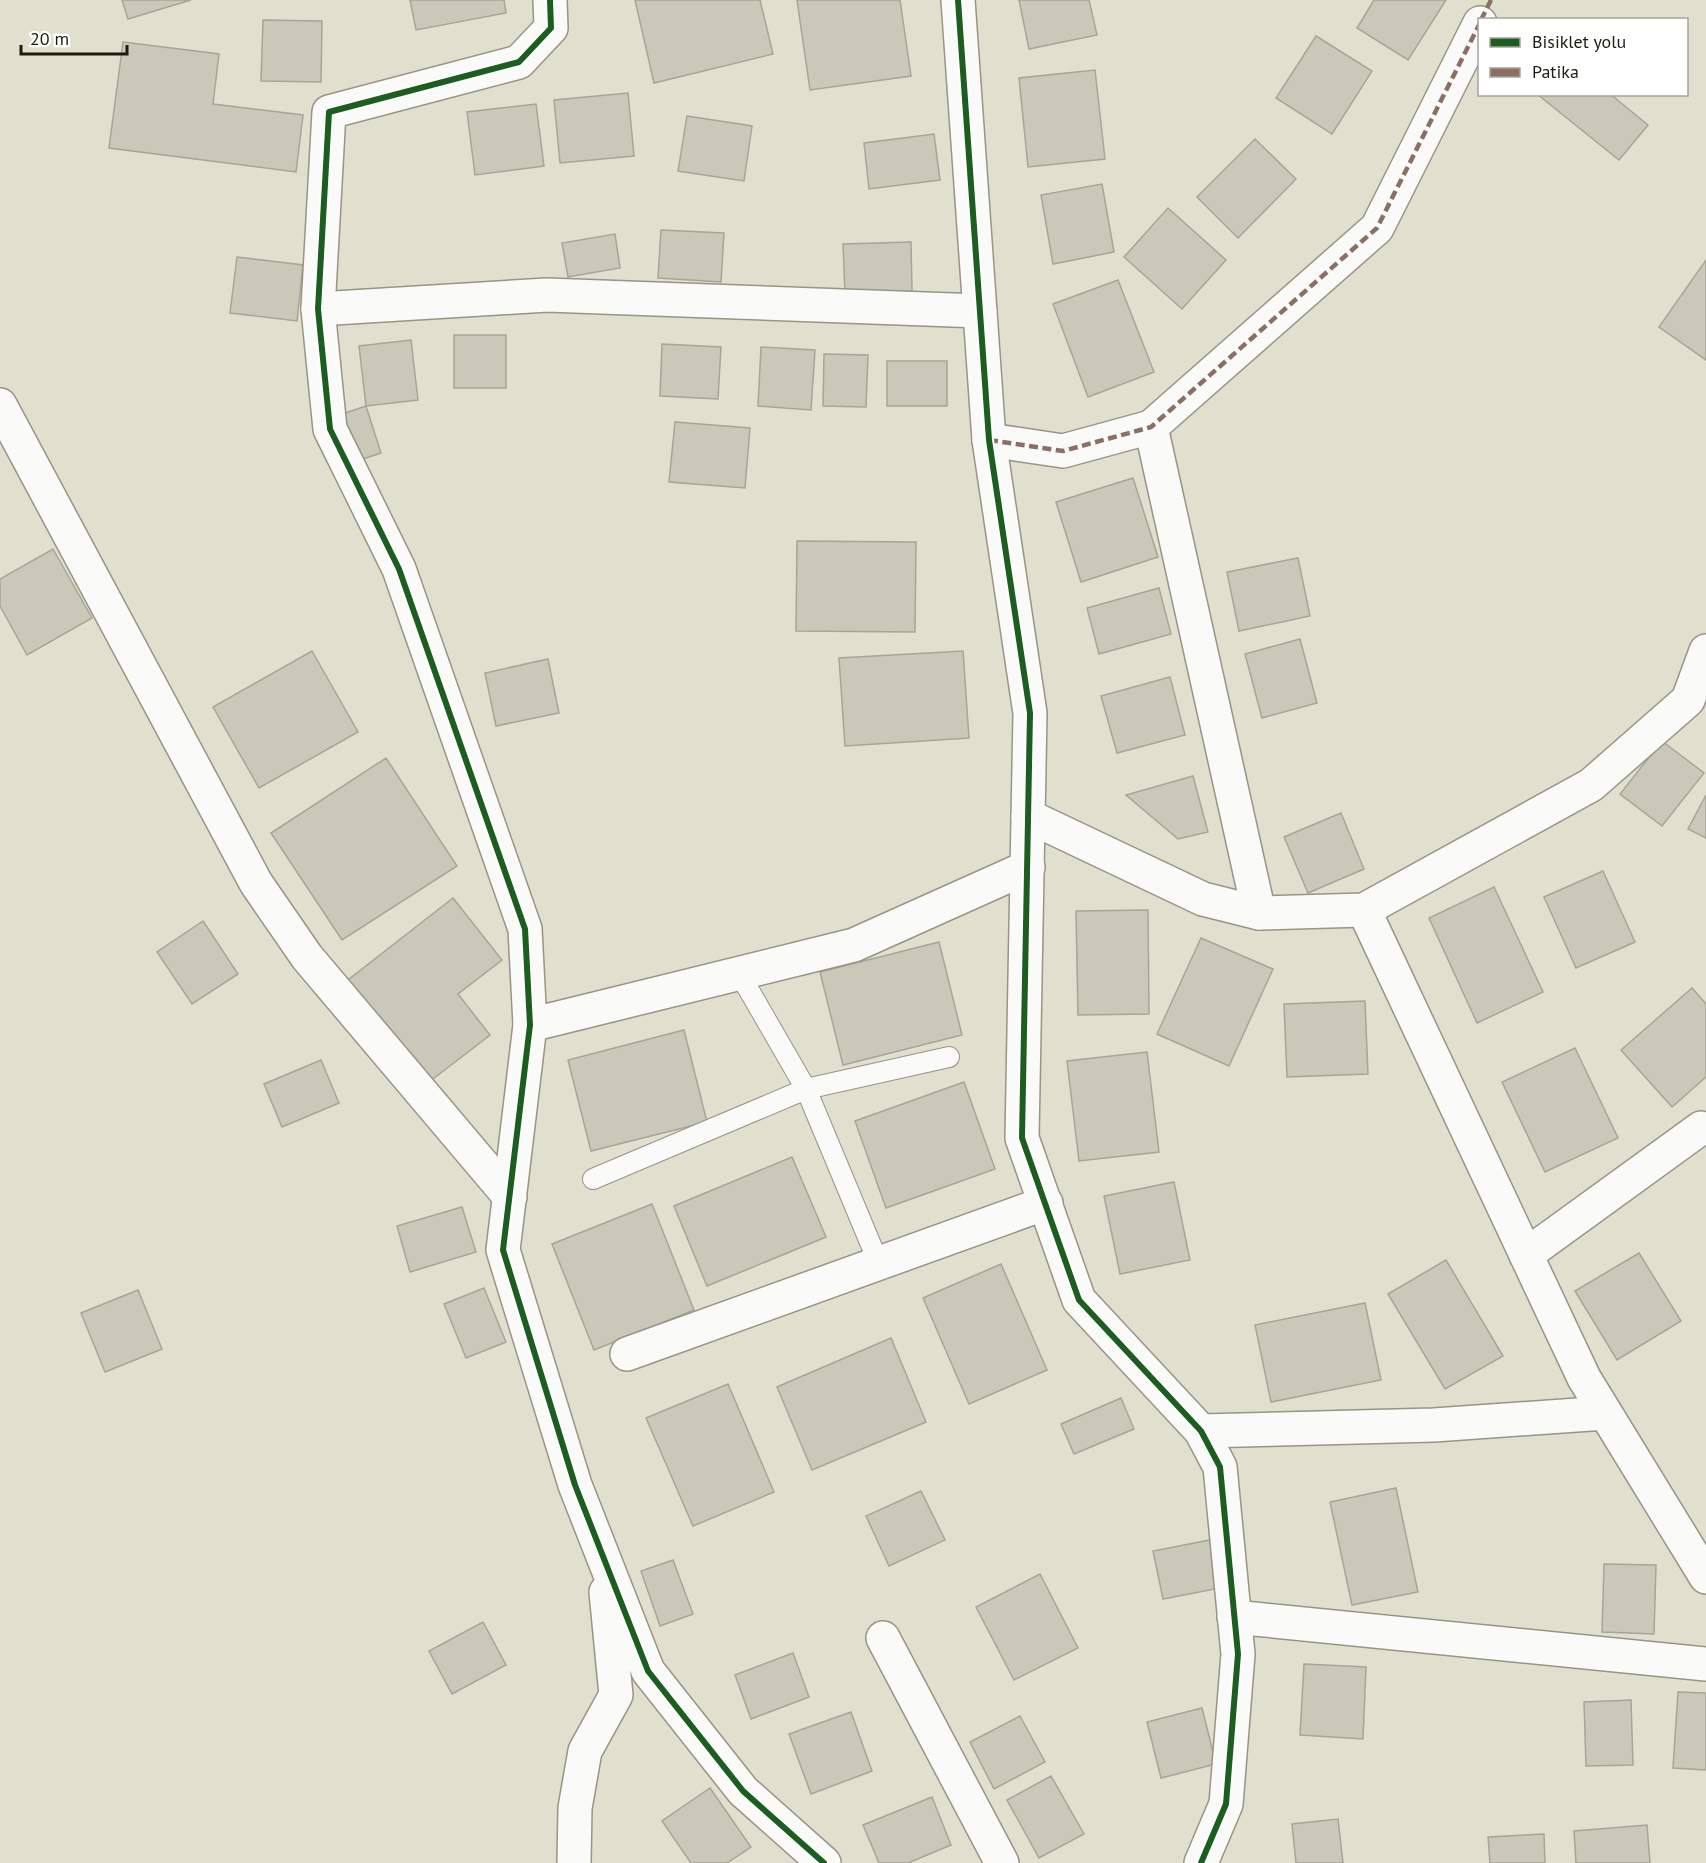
<svg xmlns="http://www.w3.org/2000/svg" width="1706" height="1863" viewBox="0 0 1706 1863" font-family="'PT Sans',sans-serif">
<rect width="100%" height="100%" fill="#e1e0ce"/>
<g fill="#c9c8b9" stroke="#a6a597" stroke-width="1.5">
<path d="M 122,0 L 191,0 L 128,19 Z"/>
<path d="M 410,0 L 504,0 L 506,13 L 416,30 Z"/>
<path d="M 635,0 L 760,0 L 773,54 L 654,83 Z"/>
<path d="M 797,0 L 900,0 L 911,76 L 810,90 Z"/>
<path d="M 1019,0 L 1089,0 L 1097,35 L 1029,49 Z"/>
<path d="M 1374,0 L 1446,0 L 1408,60 L 1357,28 Z"/>
<path d="M 263,20 L 322,21 L 321,82 L 261,81 Z"/>
<path d="M 1316,36 L 1372,71 L 1332,134 L 1276,98 Z"/>
<path d="M 123,42 L 219,54 L 213,104 L 303,115 L 296,172 L 109,148 Z"/>
<path d="M 1095,70 L 1105,159 L 1028,167 L 1019,78 Z"/>
<path d="M 628,93 L 634,156 L 560,163 L 554,100 Z"/>
<path d="M 1537,94 L 1610,94 L 1648,125 L 1619,160 Z"/>
<path d="M 536,104 L 544,166 L 475,175 L 467,112 Z"/>
<path d="M 687,116 L 752,126 L 744,181 L 678,171 Z"/>
<path d="M 934,134 L 940,180 L 869,189 L 864,143 Z"/>
<path d="M 1255,139 L 1296,179 L 1238,238 L 1197,197 Z"/>
<path d="M 1102,184 L 1114,252 L 1053,264 L 1041,195 Z"/>
<path d="M 1168,208 L 1226,260 L 1182,309 L 1124,257 Z"/>
<path d="M 661,230 L 724,233 L 721,282 L 658,278 Z"/>
<path d="M 615,234 L 620,268 L 568,277 L 562,243 Z"/>
<path d="M 911,242 L 912,291 L 845,294 L 843,244 Z"/>
<path d="M 237,257 L 303,265 L 297,321 L 230,313 Z"/>
<path d="M 1706,260 L 1706,360 L 1659,327 Z"/>
<path d="M 1118,280 L 1154,372 L 1088,397 L 1053,304 Z"/>
<rect x="454" y="335" width="52" height="53"/>
<path d="M 411,340 L 418,400 L 366,406 L 359,346 Z"/>
<path d="M 662,344 L 721,347 L 718,399 L 660,396 Z"/>
<path d="M 761,347 L 815,350 L 811,410 L 758,406 Z"/>
<path d="M 824,354 L 868,355 L 866,407 L 823,406 Z"/>
<rect x="887" y="361" width="60" height="45"/>
<path d="M 366,406 L 381,453 L 351,463 L 336,416 Z"/>
<path d="M 675,422 L 750,428 L 745,488 L 669,482 Z"/>
<path d="M 1133,478 L 1158,557 L 1081,582 L 1056,502 Z"/>
<path d="M 797,541 L 916,542 L 915,632 L 796,631 Z"/>
<path d="M 53,549 L 92,618 L 27,655 L 0,606 L 0,579 Z"/>
<path d="M 1298,558 L 1310,616 L 1239,631 L 1227,572 Z"/>
<path d="M 1159,588 L 1171,634 L 1099,654 L 1087,608 Z"/>
<path d="M 1300,639 L 1317,703 L 1262,718 L 1245,654 Z"/>
<path d="M 312,651 L 358,732 L 259,788 L 213,707 Z"/>
<path d="M 963,651 L 969,738 L 845,746 L 839,658 Z"/>
<path d="M 548,659 L 559,713 L 496,726 L 485,673 Z"/>
<path d="M 1170,677 L 1185,735 L 1117,753 L 1101,696 Z"/>
<path d="M 1662,741 L 1704,773 L 1662,826 L 1620,794 Z"/>
<path d="M 386,758 L 457,866 L 342,940 L 271,833 Z"/>
<path d="M 1193,776 L 1208,832 L 1178,839 L 1126,795 Z"/>
<path d="M 1706,795 L 1706,838 L 1688,829 Z"/>
<path d="M 1341,813 L 1364,869 L 1308,893 L 1284,837 Z"/>
<path d="M 1603,871 L 1635,942 L 1576,968 L 1544,897 Z"/>
<path d="M 1494,887 L 1543,992 L 1477,1023 L 1429,918 Z"/>
<path d="M 453,898 L 502,960 L 458,994 L 490,1035 L 429,1082 L 348,980 Z"/>
<path d="M 1148,910 L 1149,1014 L 1078,1015 L 1076,911 Z"/>
<path d="M 203,921 L 238,974 L 192,1004 L 157,952 Z"/>
<path d="M 1201,938 L 1273,969 L 1229,1066 L 1157,1034 Z"/>
<path d="M 939,942 L 962,1035 L 843,1065 L 820,972 Z"/>
<path d="M 1692,988 L 1706,1004 L 1706,1077 L 1672,1107 L 1621,1050 Z"/>
<path d="M 1365,1001 L 1368,1074 L 1287,1077 L 1284,1004 Z"/>
<path d="M 684,1030 L 707,1122 L 591,1151 L 568,1060 Z"/>
<path d="M 1575,1048 L 1618,1138 L 1545,1172 L 1502,1082 Z"/>
<path d="M 1147,1052 L 1159,1152 L 1079,1161 L 1067,1061 Z"/>
<path d="M 321,1060 L 339,1103 L 282,1127 L 264,1084 Z"/>
<path d="M 964,1082 L 995,1169 L 886,1208 L 855,1121 Z"/>
<path d="M 792,1157 L 826,1237 L 707,1286 L 674,1206 Z"/>
<path d="M 1174,1182 L 1190,1260 L 1120,1274 L 1104,1196 Z"/>
<path d="M 652,1204 L 694,1310 L 594,1350 L 552,1244 Z"/>
<path d="M 462,1207 L 476,1252 L 410,1272 L 397,1226 Z"/>
<path d="M 1639,1253 L 1681,1321 L 1617,1360 L 1575,1291 Z"/>
<path d="M 1446,1260 L 1503,1356 L 1445,1389 L 1388,1294 Z"/>
<path d="M 1001,1264 L 1047,1370 L 969,1404 L 923,1298 Z"/>
<path d="M 484,1288 L 506,1342 L 466,1358 L 444,1304 Z"/>
<path d="M 138,1290 L 162,1349 L 105,1372 L 81,1313 Z"/>
<path d="M 1365,1303 L 1381,1380 L 1271,1402 L 1255,1325 Z"/>
<path d="M 891,1338 L 926,1422 L 812,1470 L 777,1387 Z"/>
<path d="M 728,1384 L 774,1492 L 693,1526 L 646,1418 Z"/>
<path d="M 1121,1398 L 1134,1429 L 1074,1454 L 1061,1424 Z"/>
<path d="M 1396,1488 L 1418,1592 L 1352,1605 L 1330,1502 Z"/>
<path d="M 921,1491 L 945,1540 L 889,1566 L 866,1516 Z"/>
<path d="M 1215,1539 L 1225,1587 L 1163,1599 L 1153,1551 Z"/>
<path d="M 673,1560 L 693,1614 L 660,1626 L 641,1571 Z"/>
<path d="M 1604,1564 L 1656,1565 L 1654,1634 L 1602,1632 Z"/>
<path d="M 1040,1574 L 1078,1648 L 1014,1680 L 976,1607 Z"/>
<path d="M 483,1622 L 506,1665 L 452,1694 L 429,1651 Z"/>
<path d="M 793,1653 L 809,1697 L 751,1719 L 735,1675 Z"/>
<path d="M 1304,1664 L 1366,1667 L 1363,1739 L 1300,1735 Z"/>
<path d="M 1678,1692 L 1706,1693 L 1706,1770 L 1673,1768 Z"/>
<path d="M 1631,1700 L 1633,1765 L 1586,1766 L 1584,1702 Z"/>
<path d="M 1202,1708 L 1216,1764 L 1161,1778 L 1147,1722 Z"/>
<path d="M 851,1712 L 872,1771 L 811,1794 L 789,1734 Z"/>
<path d="M 1020,1716 L 1045,1762 L 994,1789 L 970,1742 Z"/>
<path d="M 1051,1776 L 1084,1834 L 1039,1858 L 1007,1800 Z"/>
<path d="M 710,1788 L 751,1847 L 727,1863 L 691,1863 L 662,1821 Z"/>
<path d="M 932,1797 L 951,1845 L 908,1863 L 879,1863 L 863,1825 Z"/>
<path d="M 1338,1819 L 1343,1863 L 1296,1863 L 1292,1824 Z"/>
<path d="M 1647,1825 L 1650,1863 L 1576,1863 L 1574,1831 Z"/>
<path d="M 1544,1834 L 1545,1863 L 1490,1863 L 1488,1837 Z"/>
</g>
<g fill="none" stroke-linecap="round" stroke-linejoin="round">
<g stroke="#969586" stroke-width="22">
<g id="service">
<path d="M 739,973 L 806,1089 L 879,1264"/>
<path d="M 593,1179 L 806,1089 L 949,1057"/>
</g>
</g>
<g stroke="#969586" stroke-width="36">
<g id="minor">
<path d="M 550,0 L 551,28 L 519,62 L 329,112 L 318,309 L 330,429 L 399,569 L 525,929 L 530,1025 L 503,1250 L 575,1485 L 648,1671 L 743,1791 L 824,1863"/>
<path d="M 318,309 L 547,295 L 980,311"/>
<path d="M 0,405 L 256,883 L 307,957 L 510,1197"/>
<path d="M 1151,427 L 1259,913"/>
<path d="M 989,440 L 1063,451 L 1151,427 L 1377,228 L 1480,23"/>
<path d="M 1028,816 L 1203,899 L 1259,913 L 1364,910 L 1591,785 L 1688,700 L 1706,651"/>
<path d="M 1364,910 L 1584,1378 L 1706,1577"/>
<path d="M 530,1025 L 854,945 L 1028,867"/>
<path d="M 1526,1255 L 1701,1128"/>
<path d="M 627,1354 L 1046,1203"/>
<path d="M 1201,1431 L 1434,1425 L 1605,1413"/>
<path d="M 1234,1617 L 1706,1664"/>
<path d="M 883,1638 L 1002,1863"/>
<path d="M 574,1863 L 575,1808 L 585,1751 L 616,1695 L 606,1592"/>
</g>
</g>
<g stroke="#969586" stroke-width="36">
<path id="tertiary" d="M 958,0 L 989,440 L 1030,713 L 1022,1138 L 1079,1300 L 1201,1431 L 1220,1467 L 1238,1654 L 1226,1804 L 1201,1863"/>
</g>
<use href="#service" stroke="#fafaf8" stroke-width="20"/>
<use href="#minor" stroke="#fafaf8" stroke-width="33"/>
<use href="#tertiary" stroke="#fafaf8" stroke-width="33"/>
<g stroke="#8d6e63" stroke-width="4.5" stroke-dasharray="9 4.5" stroke-linecap="butt">
<path d="M 1481,20 L 1491,0"/>
<path d="M 989,440 L 1063,451 L 1151,427 L 1377,228 L 1480,23"/>
</g>
<g stroke="#fff" stroke-width="10">
<g id="cycleway">
<path d="M 550,0 L 551,28 L 519,62 L 329,112 L 318,309 L 330,429 L 399,569 L 525,929 L 530,1025 L 503,1250 L 575,1485 L 648,1671 L 743,1791 L 824,1863"/>
<path d="M 958,0 L 989,440 L 1030,713 L 1022,1138 L 1079,1300 L 1201,1431 L 1220,1467 L 1238,1654 L 1226,1804 L 1201,1863"/>
</g>
</g>
<use href="#cycleway" stroke="#1b5e20" stroke-width="6"/>
</g>
<rect x="1478" y="18" width="210" height="78" fill="#ffffff" stroke="#a5a49f" stroke-width="1.5"/>
<rect x="1490" y="38" width="30" height="9" fill="#1b5e20" stroke="#a5a49f" stroke-width="1.5"/>
<text x="1532" y="48" font-size="18" fill="#1d1c10">Bisiklet yolu</text>
<rect x="1490" y="68" width="30" height="9" fill="#8d6e63" stroke="#a5a49f" stroke-width="1.5"/>
<text x="1532" y="78" font-size="18" fill="#1d1c10">Patika</text>
<path d="M21 45v9h106v-9" fill="none" stroke="#1d1c10" stroke-width="3"/>
<text x="30" y="45" font-size="18" fill="#1d1c10" stroke="#ffffff" stroke-width="4.5" paint-order="stroke">20 m</text>
</svg>
